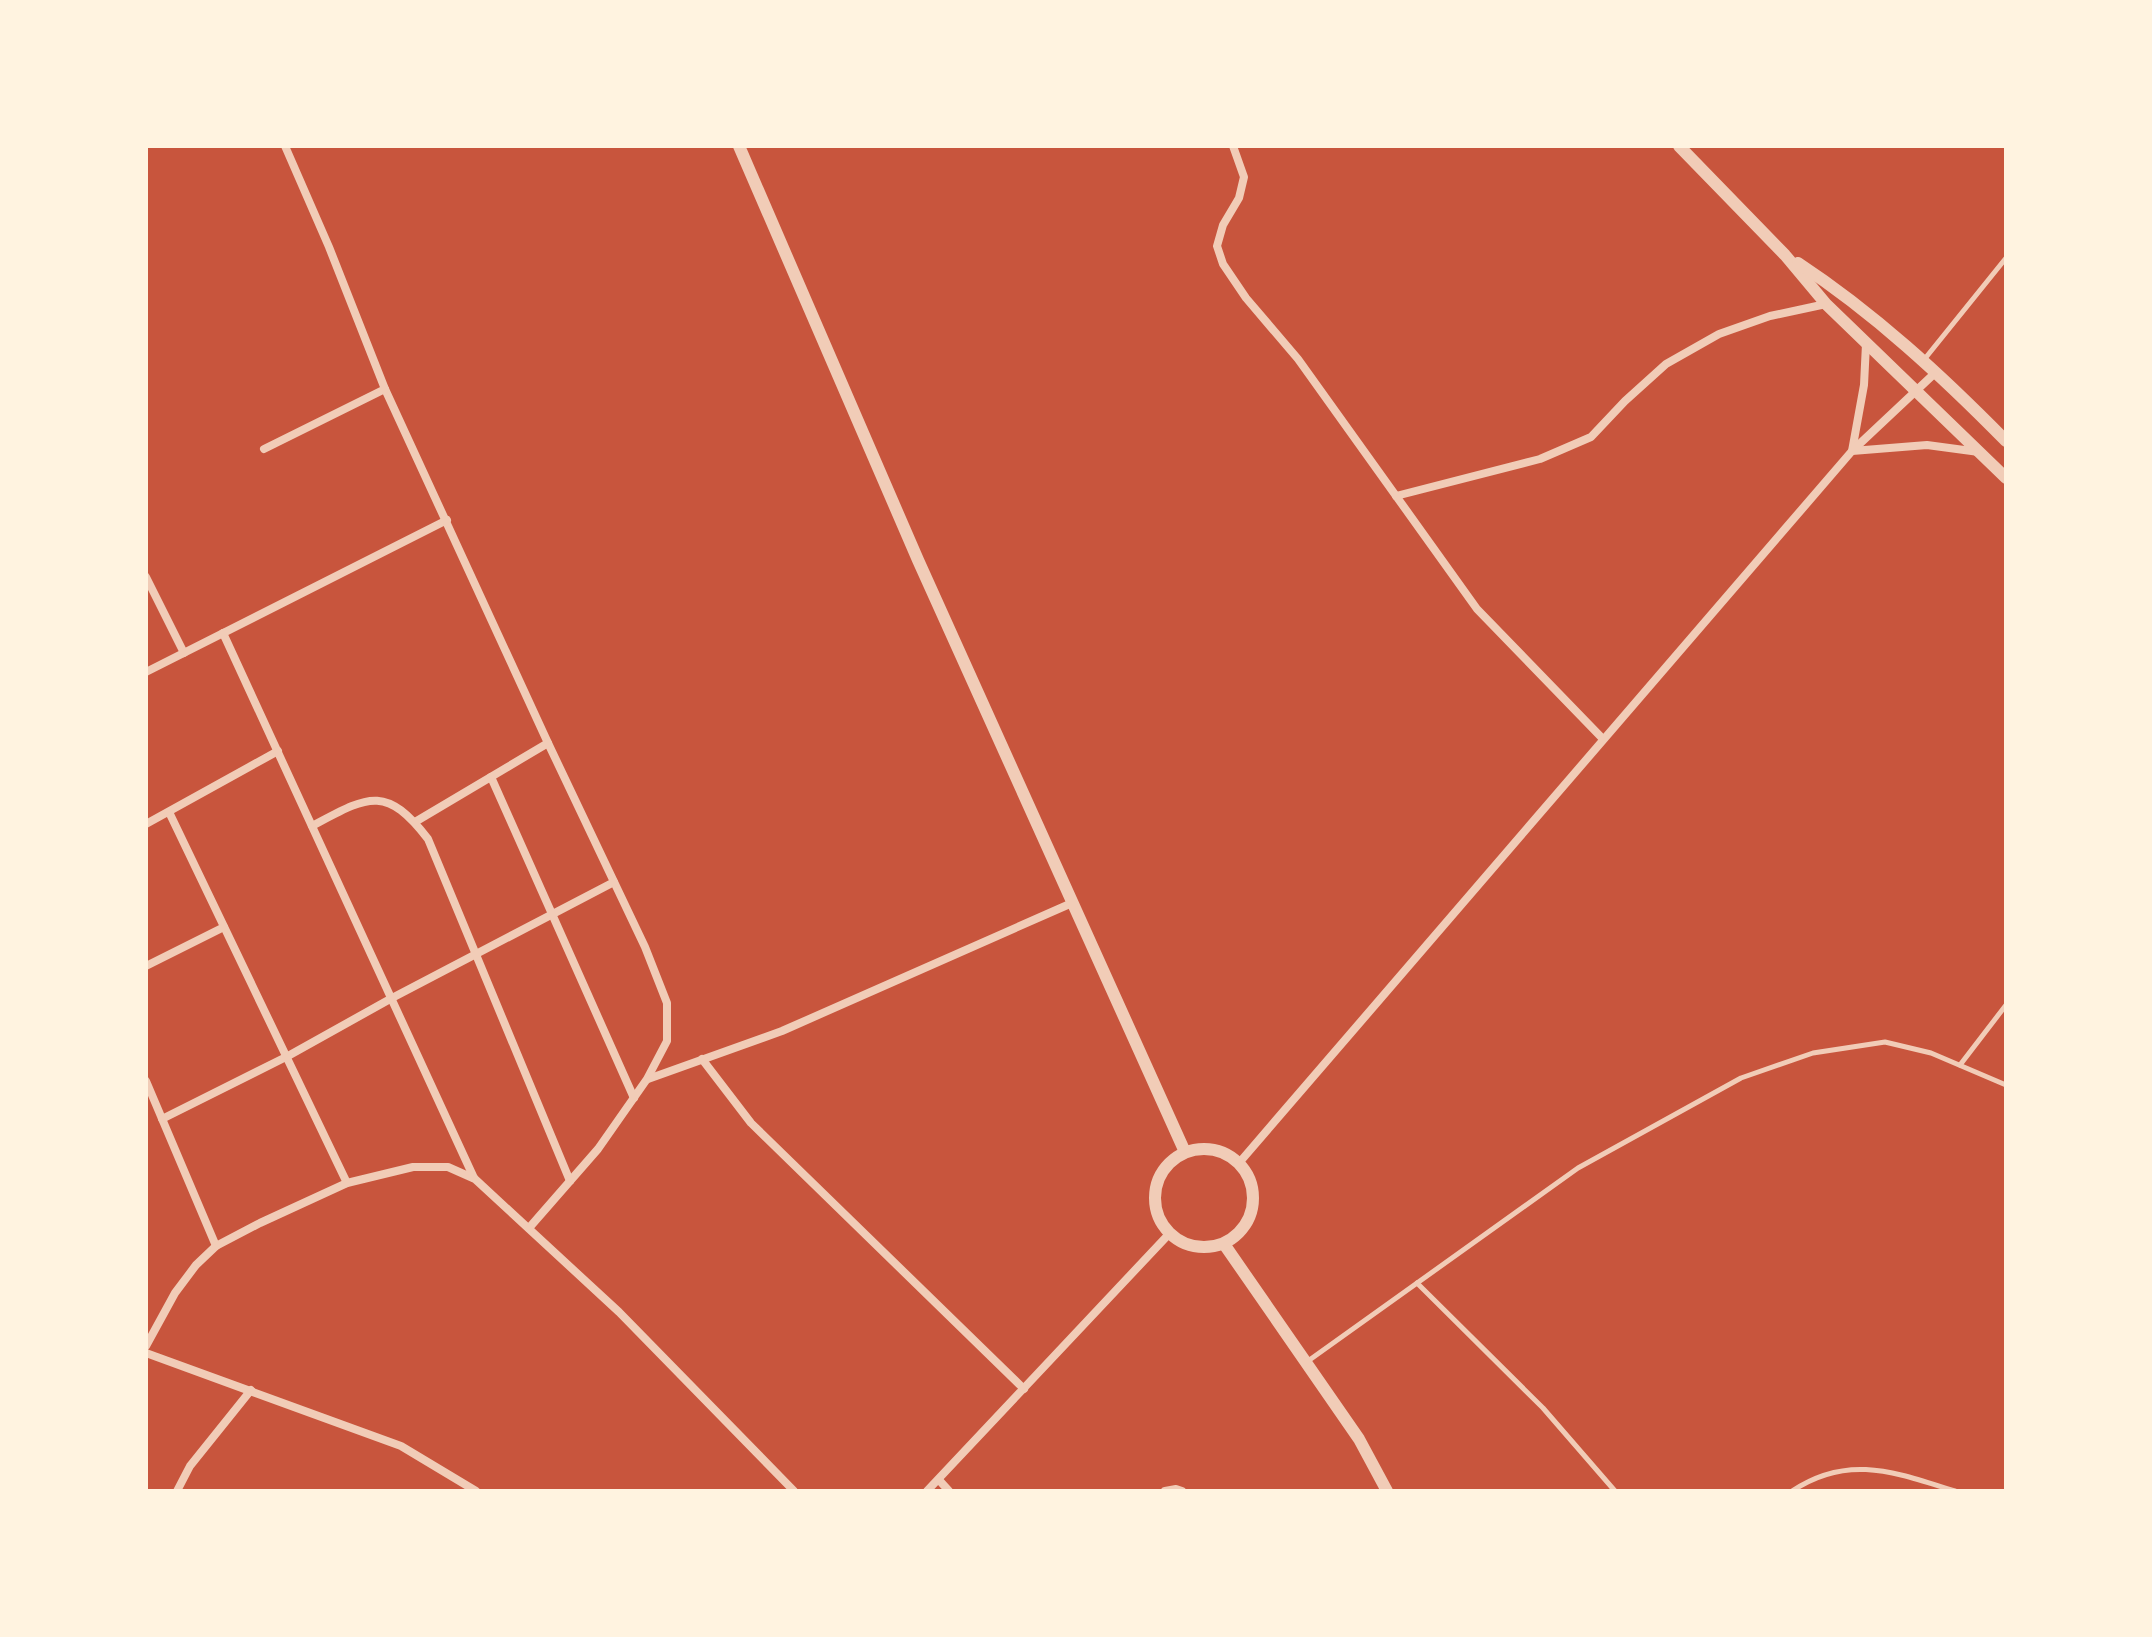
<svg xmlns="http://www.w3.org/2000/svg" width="2152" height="1637" viewBox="0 0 2152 1637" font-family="Commissioner,sans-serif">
<rect width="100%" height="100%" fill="#c8553d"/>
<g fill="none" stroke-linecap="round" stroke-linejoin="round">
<g stroke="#f1ccb7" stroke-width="5">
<path d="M 1923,361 L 2006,258"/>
<path d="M 1960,1065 L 2006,1005"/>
<path d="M 1417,1283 L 1543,1408 L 1615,1491"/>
<path d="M 1308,1361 L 1578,1168 L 1741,1078 L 1813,1053 L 1885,1042 L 1931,1053 L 2006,1085"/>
<path d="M 1792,1491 C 1849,1453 1896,1473 1955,1491"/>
</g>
<g stroke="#f1ccb7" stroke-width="8">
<path d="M 285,146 L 329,247 L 385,389 L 548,743 L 645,947 L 667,1003 L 667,1041 L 647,1079 L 598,1149 L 529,1228"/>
<path d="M 1233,146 L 1244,177 L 1239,198 L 1223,225 L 1217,246 L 1223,264 L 1246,298 L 1298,359 L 1477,609 L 1603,739"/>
<path d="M 1866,344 L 1864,385 L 1852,451 L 1927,445 L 1979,452"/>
<path d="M 264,449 L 385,389"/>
<path d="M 1396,496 L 1540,459 L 1591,437 L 1625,401 L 1666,364 L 1719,334 L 1770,316 L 1826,304"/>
<path d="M 146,577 L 184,653"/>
<path d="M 223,633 L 474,1178"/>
<path d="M 146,672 L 447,520"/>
<path d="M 491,777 L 634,1098"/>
<path d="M 169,812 L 347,1183"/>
<path d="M 415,822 L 548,743"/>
<path d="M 146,824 L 278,751"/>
<path d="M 312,826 C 367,797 385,783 428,839 L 570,1181"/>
<path d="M 146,966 L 224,927"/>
<path d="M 702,1059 L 751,1123 L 1024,1389"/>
<path d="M 648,1079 L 782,1031 L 1072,903"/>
<path d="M 146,1081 L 216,1246"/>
<path d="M 162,1119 L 288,1056 L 392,998 L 614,882"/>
<path d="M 1239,1163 L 1852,451 L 1935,373"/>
<path d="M 146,1346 L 175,1293 L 196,1265 L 216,1246 L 260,1223 L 347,1183 L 413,1167 L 448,1167 L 475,1179 L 619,1312 L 794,1491"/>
<path d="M 146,1353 L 401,1446 L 476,1491"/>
<path d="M 939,1480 L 949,1491"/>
<path d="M 177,1491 L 190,1466 L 251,1390"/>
<path d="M 927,1491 L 1169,1234"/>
<path d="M 1165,1491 L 1176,1489 L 1182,1491"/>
</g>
<g stroke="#f1ccb7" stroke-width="12">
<path d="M 739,146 L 918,560 L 1185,1152"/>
<path d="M 1679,146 L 1785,255 L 1826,304 L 2006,478"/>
<path d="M 1798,263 C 1874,313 1942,376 2006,441"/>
<circle cx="1204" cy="1198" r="49"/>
<path d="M 1224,1244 L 1359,1439 L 1387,1491"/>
</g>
</g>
<rect width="2152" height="1637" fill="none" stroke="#fff3e0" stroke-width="296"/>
</svg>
